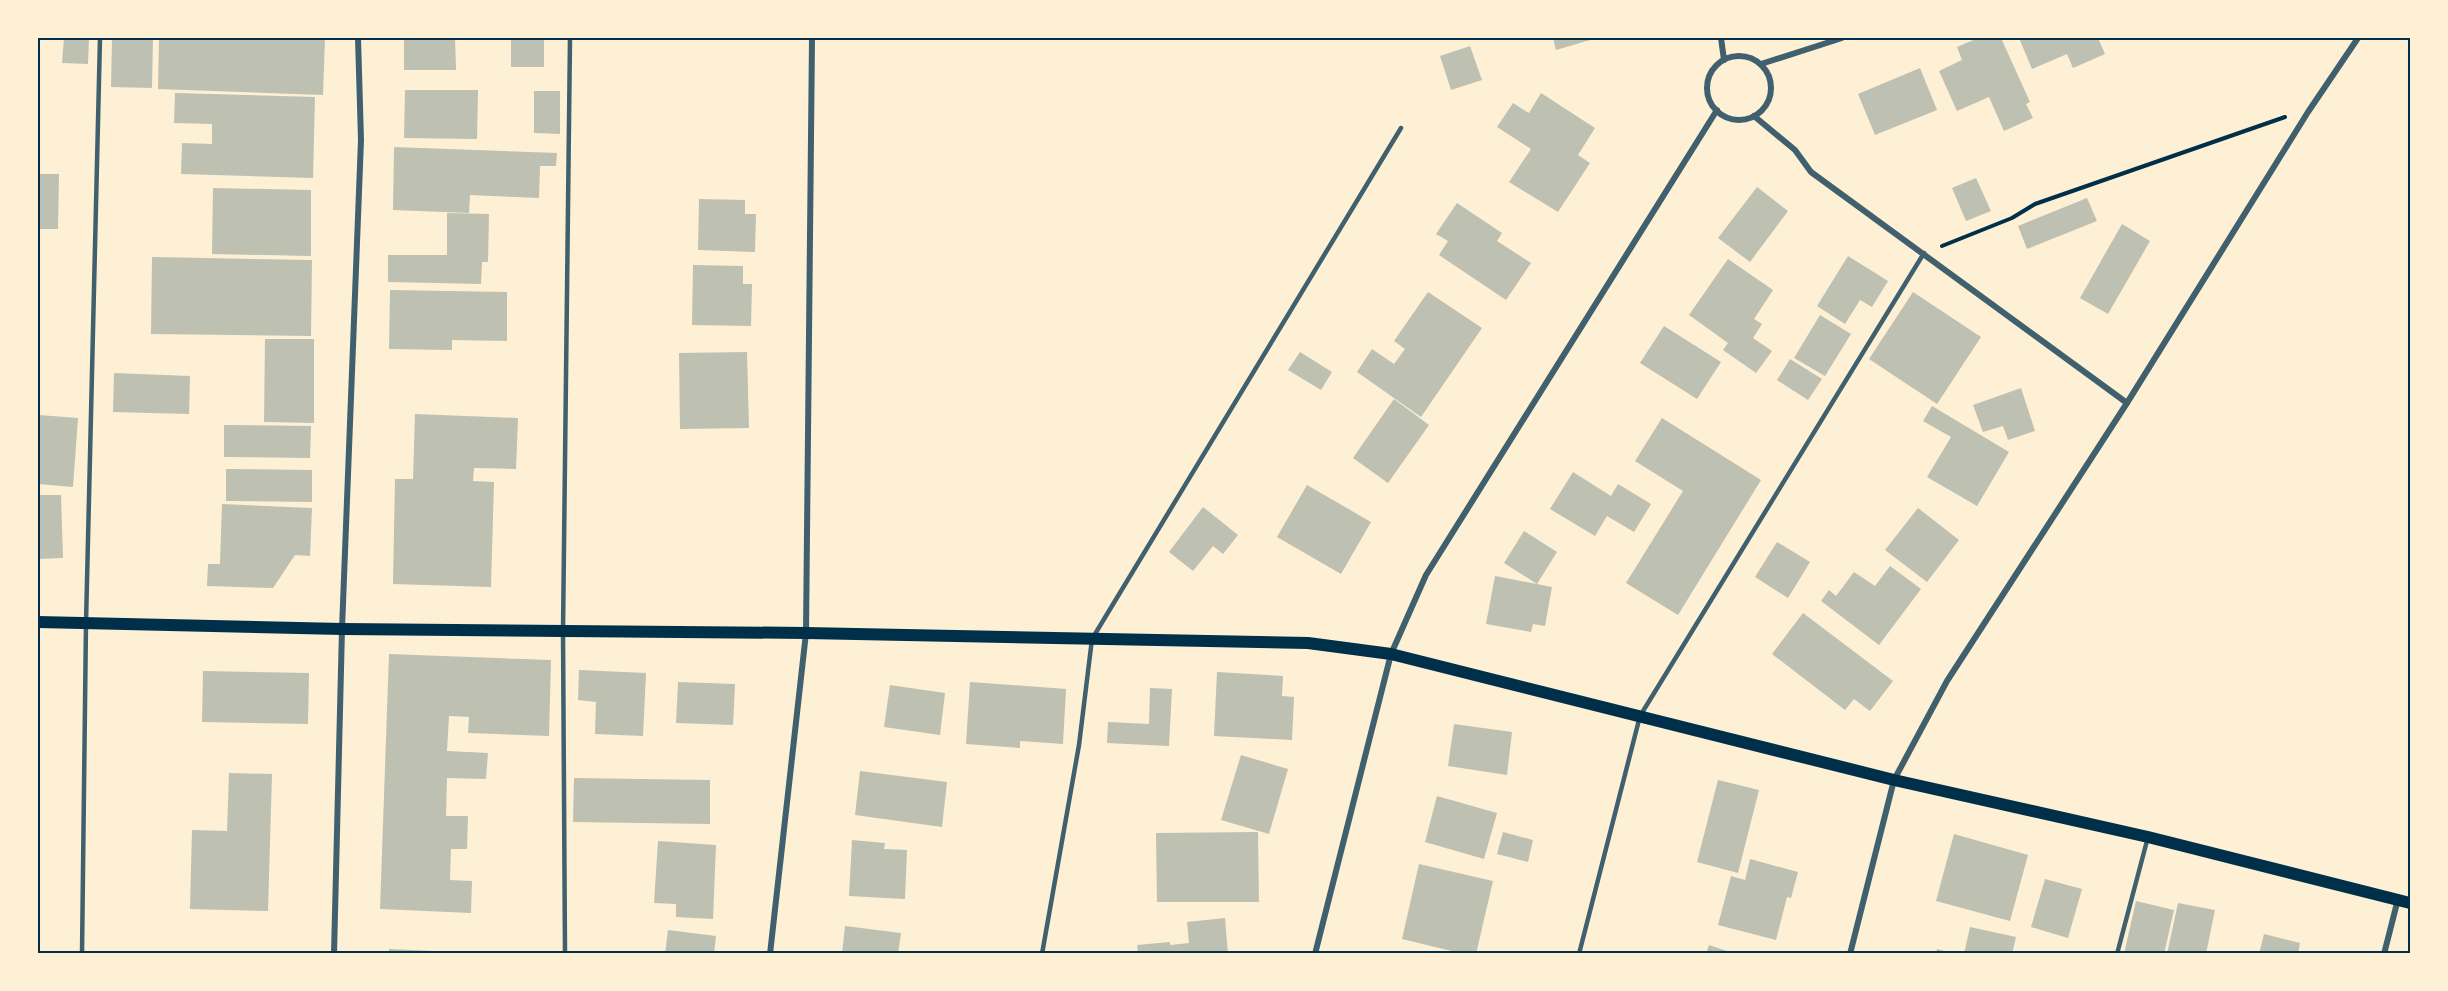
<svg xmlns="http://www.w3.org/2000/svg" width="2448" height="991" viewBox="0 0 2448 991" font-family="Lato,sans-serif">
<rect width="100%" height="100%" fill="#fdf0d5"/>
<g fill="#bec0b2">
<path d="M 64,38 L 89,38 L 88,64 L 62,63 Z"/>
<path d="M 112,38 L 153,38 L 152,88 L 111,87 Z"/>
<path d="M 159,38 L 325,38 L 323,95 L 158,89 Z"/>
<path d="M 404,38 L 455,38 L 456,70 L 404,70 Z"/>
<rect x="511" y="38" width="33" height="29"/>
<path d="M 1553,38 L 1597,38 L 1556,50 Z"/>
<path d="M 1978,38 L 2001,38 L 2030,102 L 2026,104 L 2033,118 L 2004,131 L 1989,97 L 1957,111 L 1939,71 L 1962,60 L 1957,47 Z"/>
<path d="M 2019,38 L 2098,38 L 2105,54 L 2073,68 L 2067,54 L 2032,69 Z"/>
<path d="M 1470,46 L 1482,80 L 1451,90 L 1440,56 Z"/>
<path d="M 1920,68 L 1937,110 L 1875,135 L 1858,94 Z"/>
<path d="M 405,90 L 478,90 L 477,139 L 404,138 Z"/>
<path d="M 534,91 L 560,91 L 560,134 L 534,133 Z"/>
<path d="M 175,93 L 315,97 L 313,178 L 181,174 L 182,143 L 212,144 L 212,124 L 174,123 Z"/>
<path d="M 1541,93 L 1595,128 L 1578,155 L 1590,163 L 1558,212 L 1509,182 L 1531,149 L 1497,127 L 1513,103 L 1529,113 Z"/>
<path d="M 394,147 L 557,153 L 556,166 L 540,166 L 539,198 L 470,195 L 469,213 L 393,210 Z"/>
<path d="M 38,174 L 59,174 L 58,229 L 38,229 Z"/>
<path d="M 1976,178 L 1991,211 L 1966,221 L 1952,188 Z"/>
<path d="M 1757,187 L 1788,211 L 1750,262 L 1718,238 Z"/>
<path d="M 213,188 L 311,190 L 311,256 L 212,254 Z"/>
<path d="M 2087,198 L 2097,221 L 2027,249 L 2018,226 Z"/>
<path d="M 699,199 L 745,200 L 745,214 L 756,214 L 755,252 L 698,250 Z"/>
<path d="M 1457,203 L 1502,233 L 1497,241 L 1531,263 L 1506,300 L 1439,255 L 1448,241 L 1436,234 Z"/>
<path d="M 447,213 L 489,214 L 488,262 L 482,262 L 481,284 L 388,282 L 388,255 L 447,255 Z"/>
<path d="M 2122,224 L 2150,241 L 2108,314 L 2080,298 Z"/>
<path d="M 1848,256 L 1888,281 L 1872,307 L 1860,300 L 1845,324 L 1817,306 Z"/>
<path d="M 152,257 L 312,260 L 311,336 L 151,334 Z"/>
<path d="M 1728,259 L 1773,290 L 1754,319 L 1762,324 L 1753,338 L 1772,351 L 1756,373 L 1723,350 L 1728,343 L 1689,315 Z"/>
<path d="M 693,265 L 743,266 L 743,284 L 752,284 L 751,326 L 692,325 Z"/>
<path d="M 390,290 L 507,292 L 507,341 L 452,340 L 452,350 L 389,349 Z"/>
<path d="M 1428,292 L 1482,328 L 1421,417 L 1357,372 L 1372,349 L 1394,364 L 1405,349 L 1394,341 Z"/>
<path d="M 1913,292 L 1981,337 L 1937,404 L 1869,359 Z"/>
<path d="M 1820,315 L 1851,334 L 1825,376 L 1794,358 Z"/>
<path d="M 1664,326 L 1721,362 L 1697,399 L 1640,363 Z"/>
<path d="M 265,339 L 314,339 L 314,423 L 264,422 Z"/>
<path d="M 747,352 L 749,428 L 680,429 L 679,353 Z"/>
<path d="M 1300,352 L 1332,372 L 1321,390 L 1288,370 Z"/>
<path d="M 1790,359 L 1822,379 L 1808,400 L 1777,380 Z"/>
<path d="M 114,373 L 190,376 L 189,414 L 113,412 Z"/>
<path d="M 2021,388 L 2035,431 L 2008,440 L 2003,426 L 1983,432 L 1973,405 Z"/>
<path d="M 1394,399 L 1429,425 L 1388,483 L 1353,458 Z"/>
<path d="M 1932,406 L 2009,452 L 1977,506 L 1927,477 L 1951,437 L 1923,421 Z"/>
<path d="M 415,414 L 518,418 L 516,469 L 474,468 L 473,481 L 494,482 L 491,587 L 393,584 L 395,479 L 413,479 Z"/>
<path d="M 39,415 L 78,418 L 73,487 L 38,484 Z"/>
<path d="M 1662,418 L 1761,480 L 1678,615 L 1626,583 L 1683,491 L 1635,461 Z"/>
<path d="M 224,425 L 311,426 L 310,458 L 224,457 Z"/>
<path d="M 226,469 L 312,470 L 312,502 L 226,501 Z"/>
<path d="M 1573,472 L 1611,496 L 1618,484 L 1651,504 L 1634,532 L 1607,516 L 1595,536 L 1550,509 Z"/>
<path d="M 1307,485 L 1371,522 L 1341,574 L 1277,537 Z"/>
<path d="M 38,495 L 61,495 L 63,558 L 38,559 Z"/>
<path d="M 222,504 L 312,508 L 310,556 L 295,555 L 273,588 L 207,586 L 208,564 L 220,564 Z"/>
<path d="M 1203,507 L 1238,535 L 1223,554 L 1213,546 L 1193,571 L 1169,552 Z"/>
<path d="M 1918,508 L 1959,540 L 1927,582 L 1885,550 Z"/>
<path d="M 1524,531 L 1557,552 L 1537,584 L 1504,563 Z"/>
<path d="M 1777,542 L 1810,562 L 1788,598 L 1755,577 Z"/>
<path d="M 1890,566 L 1921,589 L 1879,645 L 1821,601 L 1829,590 L 1836,596 L 1854,572 L 1875,586 Z"/>
<path d="M 1495,576 L 1552,587 L 1545,626 L 1533,624 L 1531,632 L 1486,624 Z"/>
<path d="M 1803,613 L 1893,681 L 1870,711 L 1854,699 L 1845,710 L 1772,654 Z"/>
<path d="M 389,654 L 551,660 L 549,736 L 468,733 L 469,717 L 449,716 L 447,751 L 488,753 L 486,779 L 447,778 L 446,816 L 468,816 L 467,849 L 451,849 L 450,880 L 472,881 L 471,913 L 380,909 Z"/>
<path d="M 579,670 L 646,673 L 643,736 L 595,734 L 596,702 L 578,700 Z"/>
<path d="M 203,671 L 309,673 L 308,724 L 202,722 Z"/>
<path d="M 1217,672 L 1283,676 L 1282,696 L 1294,697 L 1292,740 L 1214,736 Z"/>
<path d="M 678,682 L 735,684 L 733,725 L 676,723 Z"/>
<path d="M 970,682 L 1066,689 L 1063,744 L 1020,741 L 1020,748 L 966,744 Z"/>
<path d="M 890,685 L 945,693 L 940,735 L 884,727 Z"/>
<path d="M 1150,688 L 1172,689 L 1169,746 L 1107,743 L 1108,722 L 1149,724 Z"/>
<path d="M 1454,724 L 1512,732 L 1507,775 L 1448,766 Z"/>
<path d="M 1241,755 L 1288,769 L 1269,834 L 1221,820 Z"/>
<path d="M 860,771 L 947,782 L 942,827 L 855,815 Z"/>
<path d="M 229,773 L 272,774 L 268,911 L 190,909 L 192,830 L 227,831 Z"/>
<path d="M 574,778 L 710,780 L 710,824 L 573,822 Z"/>
<path d="M 1718,780 L 1759,790 L 1738,873 L 1697,862 Z"/>
<path d="M 1437,796 L 1497,813 L 1484,859 L 1425,842 Z"/>
<path d="M 1258,832 L 1259,902 L 1157,902 L 1156,833 Z"/>
<path d="M 1503,832 L 1533,840 L 1528,862 L 1497,854 Z"/>
<path d="M 1954,834 L 2028,855 L 2010,921 L 1936,901 Z"/>
<path d="M 852,840 L 885,843 L 884,849 L 907,850 L 905,899 L 849,896 Z"/>
<path d="M 658,841 L 716,845 L 713,919 L 676,917 L 676,904 L 654,903 Z"/>
<path d="M 1750,859 L 1798,872 L 1791,898 L 1787,897 L 1776,940 L 1718,925 L 1731,876 L 1745,880 Z"/>
<path d="M 1419,864 L 1493,881 L 1476,954 L 1464,954 L 1402,939 Z"/>
<path d="M 2045,879 L 2082,889 L 2068,938 L 2031,927 Z"/>
<path d="M 2136,901 L 2174,910 L 2164,954 L 2124,954 Z"/>
<path d="M 2178,903 L 2215,910 L 2206,954 L 2167,954 Z"/>
<path d="M 1225,918 L 1228,954 L 1138,954 L 1137,945 L 1170,942 L 1170,945 L 1189,943 L 1187,922 Z"/>
<path d="M 845,926 L 901,933 L 898,954 L 842,954 Z"/>
<path d="M 1970,927 L 2016,937 L 2012,954 L 1964,954 Z"/>
<path d="M 668,930 L 716,936 L 714,954 L 665,954 Z"/>
<path d="M 2264,934 L 2300,943 L 2298,954 L 2259,954 Z"/>
<path d="M 1709,945 L 1733,953 L 1733,954 L 1706,954 Z"/>
<path d="M 389,949 L 458,952 L 458,954 L 389,954 Z"/>
<path d="M 1937,949 L 1952,953 L 1952,954 L 1936,954 Z"/>
</g>
<g fill="none" stroke-linecap="round" stroke-linejoin="round">
<path stroke="#003049" stroke-width="4" d="M 1942,246 L 2012,218 L 2035,204 L 2285,117"/>
<g stroke="#3f606c" stroke-width="4.5">
<path d="M 82,954 L 86,623 L 100,38"/>
<path d="M 565,954 L 563,631 L 570,38"/>
<path d="M 1042,954 L 1079,745 L 1092,639 L 1401,128"/>
<path d="M 1579,954 L 1640,716 L 1924,253"/>
<path d="M 2117,954 L 2148,837"/>
</g>
<g stroke="#3f606c" stroke-width="6">
<path d="M 1721,38 L 1724,60"/>
<circle cx="1739" cy="88" r="32"/>
<path d="M 1761,64 L 1842,38"/>
<path d="M 1754,116 L 1795,150 L 1811,172 L 2127,403"/>
<path d="M 334,954 L 342,629 L 361,140 L 358,38"/>
<path d="M 770,954 L 806,633 L 812,38"/>
<path d="M 1315,954 L 1391,654 L 1426,575 L 1717,110"/>
<path d="M 1850,954 L 1894,780 L 1947,681 L 2127,403 L 2308,112 L 2358,38"/>
<path d="M 2384,954 L 2398,899"/>
</g>
<path stroke="#003049" stroke-width="12" d="M 38,622 L 342,629 L 806,633 L 1308,643 L 1391,654 L 1894,780 L 2148,837 L 2410,903"/>
</g>
<rect width="2448" height="991" fill="none" stroke="#fdf0d5" stroke-width="78"/>
<rect x="39" y="39" width="2370" height="913" fill="none" stroke="#003049" stroke-width="2"/>
</svg>
